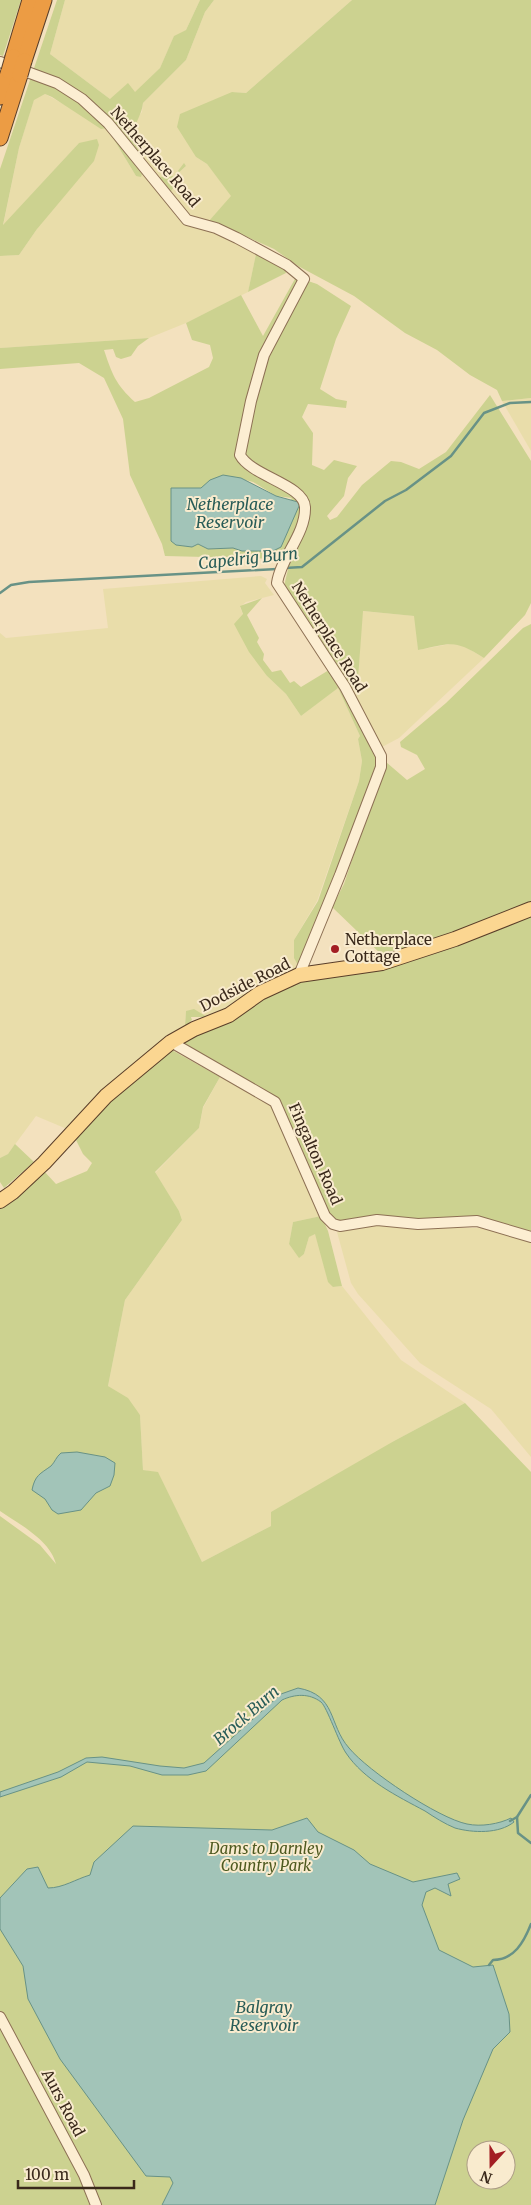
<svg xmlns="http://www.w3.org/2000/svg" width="531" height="2205" viewBox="0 0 531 2205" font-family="Merriweather,serif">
<rect width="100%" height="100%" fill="#f3e1be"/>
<g fill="#e9ddaa">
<path d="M 65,0 L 200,0 L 186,30 L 174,37 L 160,68 L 135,93 L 110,99 L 50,54 Z"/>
<path d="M 214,0 L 352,0 L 246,93 L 232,92 L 196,157 L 207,164 L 232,196 L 208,222 L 191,219 L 169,194 L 175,176 L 186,166 L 184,164 L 174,176 L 157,177 L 146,163 L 131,137 L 134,122 L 142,112 L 143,103 L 186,60 L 205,12 Z"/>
<path d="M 45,94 L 107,128 L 136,176 L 143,173 L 178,218 L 198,228 L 221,234 L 256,254 L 248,292 L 186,323 L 149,338 L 0,348 L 0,256 L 19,255 L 37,229 L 79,143 L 3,226 L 19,148 L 34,99 Z"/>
<path d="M 531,398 L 531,451 L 502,401 Z"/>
<path d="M 261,576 L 267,579 L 265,583 L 274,595 L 246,602 L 240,607 L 267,676 L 286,694 L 301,716 L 337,688 L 339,690 L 360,736 L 358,739 L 362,761 L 359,781 L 317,901 L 294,940 L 299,967 L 262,985 L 223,1014 L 207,1017 L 186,1011 L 185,1026 L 114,1082 L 67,1129 L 36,1116 L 8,1154 L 0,1158 L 0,633 L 6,638 L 108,628 L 103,589 Z"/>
<path d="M 362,611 L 415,616 L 418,650 L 450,644 L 462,645 L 484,658 L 399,738 L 382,747 L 350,691 L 358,679 Z"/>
<path d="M 220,1077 L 272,1104 L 321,1216 L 293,1222 L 289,1244 L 299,1257 L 304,1254 L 309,1237 L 315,1233 L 333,1287 L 342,1286 L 401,1360 L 465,1403 L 394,1441 L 271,1526 L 202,1562 L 158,1473 L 143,1470 L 140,1415 L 108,1386 L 125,1300 L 182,1220 L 179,1211 L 155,1173 L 199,1128 L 203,1108 Z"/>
<path d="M 382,1225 L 413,1228 L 487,1228 L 531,1243 L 531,1457 L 491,1409 L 420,1363 L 358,1294 L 351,1283 L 337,1232 Z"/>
</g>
<g fill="#ccd290" fill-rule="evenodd">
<path d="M 0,0 L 21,0 L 3,56 L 0,55 Z"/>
<path d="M 57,0 L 65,0 L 50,54 L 110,99 L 128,83 L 135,92 L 160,68 L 174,36 L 186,30 L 200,0 L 214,0 L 205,12 L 186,60 L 143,103 C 142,115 134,124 131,137 L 146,163 L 141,177 L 136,176 L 107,128 L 101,129 L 52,97 L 45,94 L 34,100 L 19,148 L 3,225 L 79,143 L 97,139 L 99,145 L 94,161 L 37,229 L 19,255 L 0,256 L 0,169 Z"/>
<path d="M 352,0 L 531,0 L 531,398 L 502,401 L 497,390 L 470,375 L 437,350 L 405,333 L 354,296 L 298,266 L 274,249 L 227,228 L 208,222 L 231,196 L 207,164 L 196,157 L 177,127 L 180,114 L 232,92 L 246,93 Z"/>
<path d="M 184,163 L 186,166 L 175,176 L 176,184 L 169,194 L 157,177 L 174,176 Z"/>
<path d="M 256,254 L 285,269 L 286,273 L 248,292 Z"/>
<path d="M 296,277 L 317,284 L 351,306 L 336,339 L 320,389 L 336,399 L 347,401 L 346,408 L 308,404 L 302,417 L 313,433 L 312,465 L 324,470 L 334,460 L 357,466 L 348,478 L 344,496 L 327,516 L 330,520 L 337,517 L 362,485 L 391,461 L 401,462 L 419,469 L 446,452 L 490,395 L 531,461 L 531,603 L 525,615 L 484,658 C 454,639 452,643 418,650 L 414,616 L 363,611 L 358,679 L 350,691 L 284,586 L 290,561 L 281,559 L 165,556 L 162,544 L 130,475 L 123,419 L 104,378 L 79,363 L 0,369 L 0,348 L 149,338 L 138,346 L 131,356 L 121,359 L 116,357 L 113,349 L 104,350 C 112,374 116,385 135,402 L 149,398 L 209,367 L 213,358 L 210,345 L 192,340 L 186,323 L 241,295 L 263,336 ZM 234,477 L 253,482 L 276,496 L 292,498 L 242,551 L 233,548 L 208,549 L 198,544 L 192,547 L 176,545 L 171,488 L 201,488 Z"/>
<path d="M 262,598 L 247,615 L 259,638 L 257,642 L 264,654 L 263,660 L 272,672 L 281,670 L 290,683 L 294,681 L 301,687 L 329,670 L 376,756 L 377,761 L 336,878 L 299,967 L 294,958 L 294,940 L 318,901 L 359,781 L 362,761 L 358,739 L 360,736 L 339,690 L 338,688 L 301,716 L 286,694 L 267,676 L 249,652 L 234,624 L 243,614 L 240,606 Z"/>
<path d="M 531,624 L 531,902 L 490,921 L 384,957 L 332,907 L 344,884 L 383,767 L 386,762 L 407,780 L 425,769 L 417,755 L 401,747 L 400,742 L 446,703 L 523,628 Z"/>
<path d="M 531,915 L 531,1231 L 482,1218 L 340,1223 L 328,1215 L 280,1101 L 183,1045 L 183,1040 L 287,983 L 388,965 Z"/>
<path d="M 194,1009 L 207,1017 L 191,1017 L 192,1020 L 185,1026 L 186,1011 Z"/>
<path d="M 170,1049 L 220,1077 L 203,1107 L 199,1128 L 155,1172 L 179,1211 L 182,1220 L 125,1300 L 108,1386 L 128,1398 L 140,1415 L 143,1470 L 158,1472 L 202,1562 L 271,1526 L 271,1512 L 394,1441 L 465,1403 L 531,1472 L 531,2205 L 0,2205 L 0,1516 L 40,1545 L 56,1564 C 50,1540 19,1524 0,1511 L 0,1207 L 43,1170 L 56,1184 L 87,1171 L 92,1163 L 83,1154 L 75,1138 L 102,1107 ZM 476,2150 L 506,2150 L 506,2180 L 476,2180 Z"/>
<path d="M 15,1144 L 34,1162 L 4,1188 L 0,1182 L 0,1158 L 8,1154 Z"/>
<path d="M 321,1216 L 328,1231 L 342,1286 L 333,1287 L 328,1282 L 315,1234 L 309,1237 L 304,1254 L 299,1258 L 289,1244 L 293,1222 Z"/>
</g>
<g fill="#a2c4b8" stroke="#689286">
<path d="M 223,475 L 241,478 L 276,496 L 298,502 L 299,506 L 281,547 L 273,551 L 242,551 L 233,548 L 208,549 L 198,544 L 192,547 L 176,545 L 171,541 L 171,488 L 201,488 L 210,480 Z"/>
<path d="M 77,1452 L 105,1457 L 115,1463 L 114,1475 L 110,1486 L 96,1493 L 81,1510 L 58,1514 L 52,1510 L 45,1499 L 32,1490 C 35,1475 40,1474 51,1466 C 55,1462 56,1457 61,1453 Z"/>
<path d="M 298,1688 C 337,1695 328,1724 349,1748 C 368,1771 438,1818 467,1824 C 481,1827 499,1824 511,1818 L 514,1822 C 499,1834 473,1833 455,1828 C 445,1824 434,1817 425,1811 C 397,1796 364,1780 346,1753 C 339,1743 327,1707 321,1702 C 309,1693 295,1694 282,1700 L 206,1771 L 188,1775 L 162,1775 L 130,1766 L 87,1762 L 61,1777 L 0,1797 L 0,1792 L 58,1772 L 86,1758 L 102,1757 L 160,1766 L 184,1768 L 204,1763 L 281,1694 Z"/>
<path d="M 307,1818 L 318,1832 L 354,1850 L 370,1864 L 413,1882 L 457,1873 L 460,1879 L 448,1884 L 451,1896 L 435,1888 L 426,1892 L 422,1905 L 439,1950 L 473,1967 L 493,1965 L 509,2014 L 510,2032 L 493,2049 L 463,2120 L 435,2205 L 162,2205 L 173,2183 L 170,2177 L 146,2176 L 60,2059 L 28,1999 L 23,1966 L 0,1929 L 0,1898 L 27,1869 L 38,1867 L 48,1888 C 63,1888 76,1879 90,1875 L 94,1862 L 133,1826 L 272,1830 Z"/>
</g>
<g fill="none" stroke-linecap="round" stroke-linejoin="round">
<g stroke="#689286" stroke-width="2.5">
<path d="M 285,568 L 302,567 L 385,501 L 406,490 L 451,456 L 484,413 L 510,403 L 531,402"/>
<path d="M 0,593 L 11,585 L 29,582 L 277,569"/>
<path d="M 517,1817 L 531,1795"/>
<path d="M 510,1821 L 517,1817 L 518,1833 L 531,1843"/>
<path d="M 489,1965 L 493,1960 C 514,1960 524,1942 531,1924"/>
</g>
<g stroke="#8d7054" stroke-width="12">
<g id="minor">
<path d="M 0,62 L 57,83 L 82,99 L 108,123 L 187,220 L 216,228 L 237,238 L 287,265 L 304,279 L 264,355 L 251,401 L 240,455 C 251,476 304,485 305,507 C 306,534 281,557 277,583 L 345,687 L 381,756 L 381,767 L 340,875 L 299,975"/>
<path d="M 171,1042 L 275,1102 L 325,1216 L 333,1224 L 340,1226 L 377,1220 L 418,1224 L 477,1221 L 531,1237"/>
<path d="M 0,2017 L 84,2175 L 96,2205"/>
</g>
</g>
<g stroke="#5a3e29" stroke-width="16">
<path id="major" d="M 0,1201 L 13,1192 L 44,1163 L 106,1096 L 171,1042 L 194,1029 L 229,1015 L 260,993 L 299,975 L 382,963 L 455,939 L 531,909"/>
</g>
<g stroke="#5a3e29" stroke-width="17">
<g id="highway">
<path d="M 13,57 L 30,0"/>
<path d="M 24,61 L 44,0"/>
<path d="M 0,97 L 9,71"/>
<path d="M 0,138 L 20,75"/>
</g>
</g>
<use href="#minor" stroke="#fceed2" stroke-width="10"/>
<use href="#major" stroke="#fbd691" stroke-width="14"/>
<use href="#highway" stroke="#ec9c44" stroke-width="15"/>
<g stroke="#5a3e29" stroke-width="17" stroke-linecap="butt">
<g id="highway-bridge">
<path d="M 9,71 L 13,57"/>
<path d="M 20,75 L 24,61"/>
</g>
</g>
<use href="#highway-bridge" stroke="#ec9c44" stroke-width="15"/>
</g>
<circle fill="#a31e23" stroke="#f9ebce" stroke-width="2" cx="335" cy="949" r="5"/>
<g text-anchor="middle" stroke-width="4" stroke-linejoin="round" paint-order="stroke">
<g font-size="15" fill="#3a291b" stroke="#f9ebce">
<text transform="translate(155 157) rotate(49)" y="5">Netherplace Road</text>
<text transform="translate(329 637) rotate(58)" y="5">Netherplace Road</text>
<text transform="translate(245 985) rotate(-27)" y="5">Dodside Road</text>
<text transform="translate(315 1154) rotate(66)" y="5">Fingalton Road</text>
<text transform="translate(63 2103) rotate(62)" y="5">Aurs Road</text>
</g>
<g font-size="15" fill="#3a291b" stroke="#f9ebce" text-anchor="start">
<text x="345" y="945">Netherplace<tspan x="345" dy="17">Cottage</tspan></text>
</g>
<g font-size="15" font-style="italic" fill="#4d591f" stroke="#f9ebce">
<text x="266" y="1854">Dams to Darnley<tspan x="266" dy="17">Country Park</tspan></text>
</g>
<g font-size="16" font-style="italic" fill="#285c57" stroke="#f9ebce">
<text x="230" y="510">Netherplace<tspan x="230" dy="18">Reservoir</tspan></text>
<text transform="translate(248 558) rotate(-6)" y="6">Capelrig Burn</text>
<text transform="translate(246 1715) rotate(-41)" y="6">Brock Burn</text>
<text x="264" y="2013">Balgray<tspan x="264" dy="18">Reservoir</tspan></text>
</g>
</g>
<g transform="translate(491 2165) rotate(201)"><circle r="24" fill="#f9ebce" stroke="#ad9d86"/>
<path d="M0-4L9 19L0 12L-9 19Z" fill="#a31e23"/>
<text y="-8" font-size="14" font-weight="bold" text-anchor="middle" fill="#3a291b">N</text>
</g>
<path d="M18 2180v8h116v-8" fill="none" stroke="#3a291b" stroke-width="2.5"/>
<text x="25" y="2180" font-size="15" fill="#3a291b" stroke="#f9ebce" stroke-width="4" paint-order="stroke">100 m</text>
</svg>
